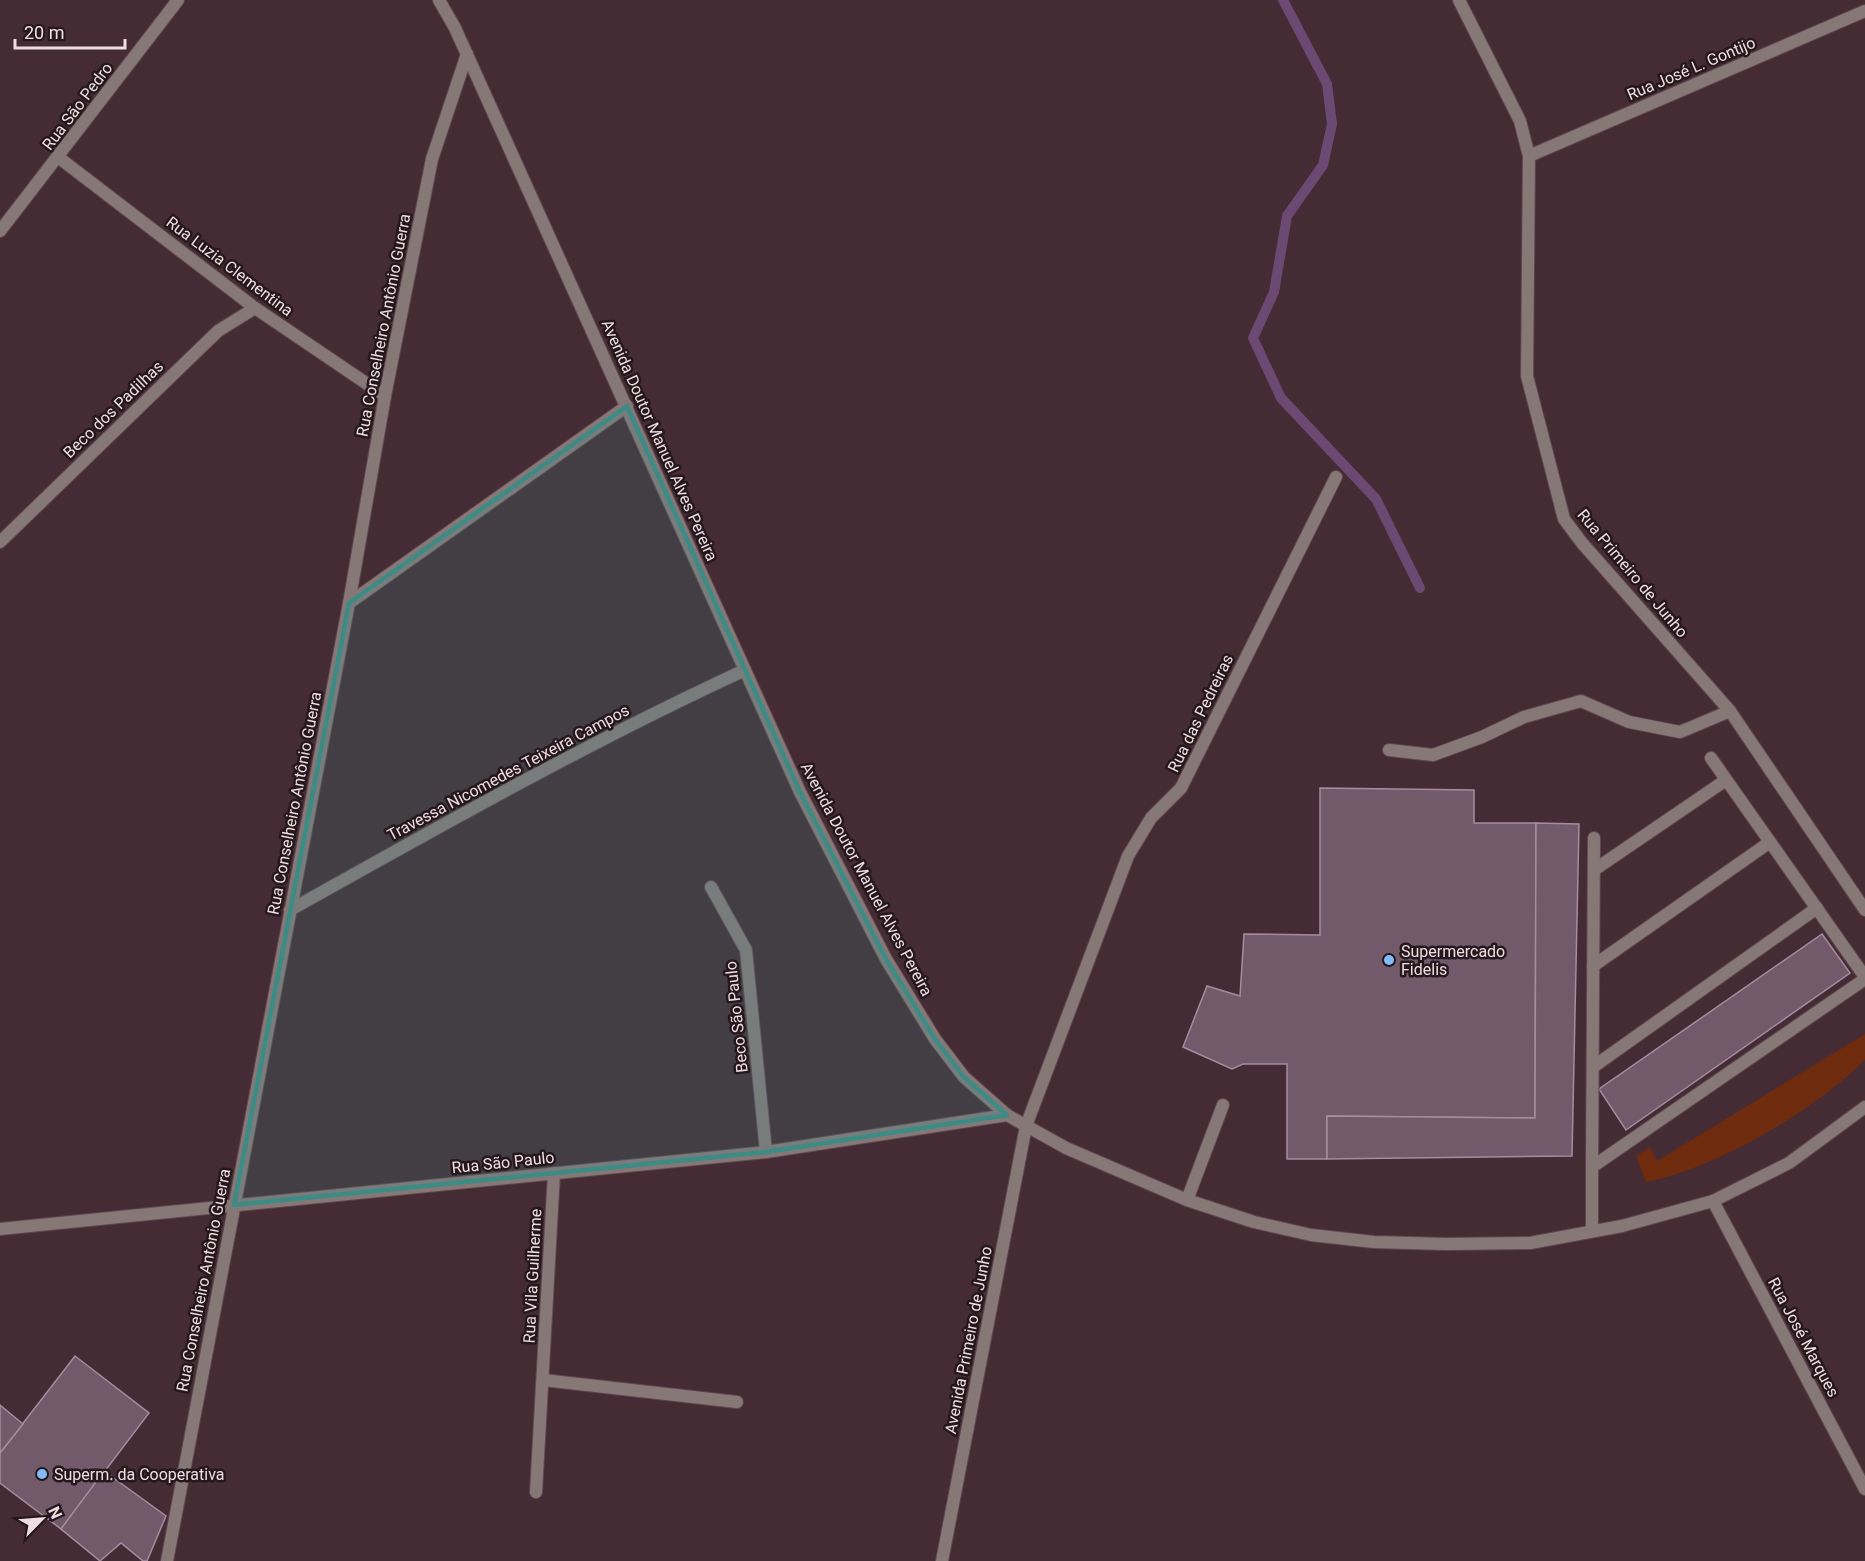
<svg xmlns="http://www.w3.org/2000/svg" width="1865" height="1561" viewBox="0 0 1865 1561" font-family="Roboto,sans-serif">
<rect width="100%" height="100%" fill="#452b34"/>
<path fill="#6e2b0e" d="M 1865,1034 L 1865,1060 C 1815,1110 1716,1169 1646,1182 L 1636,1156 L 1650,1147 L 1657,1161 Z"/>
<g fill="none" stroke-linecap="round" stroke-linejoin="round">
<path stroke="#6c4972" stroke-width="10" d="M 1283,0 L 1327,84 L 1332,124 L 1323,165 L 1287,216 L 1274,292 L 1253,338 L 1281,398 L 1376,499 L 1420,588"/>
</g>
<g fill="#725a6b" stroke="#a68c9e" stroke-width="1.5">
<path d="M 1320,788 L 1474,790 L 1474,823 L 1536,823 L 1535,1118 L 1327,1116 L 1327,1159 L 1287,1159 L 1287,1064 L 1243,1064 L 1232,1069 L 1183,1047 L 1207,986 L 1240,996 L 1244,934 L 1320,935 Z"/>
<path d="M 1536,823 L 1579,824 L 1572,1156 L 1327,1159 L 1327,1116 L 1535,1118 Z"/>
<path d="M 1822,934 L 1850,973 L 1626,1130 L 1599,1089 Z"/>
<path d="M 75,1356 L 149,1413 L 61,1529 L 0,1483 L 0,1453 Z"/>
<path d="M 0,1405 L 23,1424 L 0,1453 Z"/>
<path d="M 104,1471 L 166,1516 L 147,1561 L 143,1561 L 121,1543 L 100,1561 L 61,1529 Z"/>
</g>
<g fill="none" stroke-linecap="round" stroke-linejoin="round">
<g stroke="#604750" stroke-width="14">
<g id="lane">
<path d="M 1711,758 L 1865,977"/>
<path d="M 1594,870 L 1726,780"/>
<path d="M 1593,966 L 1770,842"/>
<path d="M 1593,1067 L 1817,908"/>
<path d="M 1592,1167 L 1594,838"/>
<path d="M 1187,1200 L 1223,1105"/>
<path d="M 1592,1230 L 1592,1167 L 1865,979"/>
</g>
</g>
<g stroke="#604750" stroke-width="14">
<g id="street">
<path d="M 439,0 L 455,28 L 800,792 L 886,959 L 935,1039 L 964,1077 L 1007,1115 L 1066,1148 L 1187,1200 L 1254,1222 L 1311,1235 L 1374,1242 L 1446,1244 L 1530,1243 L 1622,1226 L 1713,1201 L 1789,1163 L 1865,1107"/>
<path d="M 1459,0 L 1520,121 L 1529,156 L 1527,376 L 1564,519 L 1582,543 L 1730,711 L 1865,910"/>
<path d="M 1529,156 L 1865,11"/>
<path d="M 58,157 L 255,308 L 385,396"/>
<path d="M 0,231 L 178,0"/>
<path d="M 0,542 L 218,331 L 255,308"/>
<path d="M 349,603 L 627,406"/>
<path d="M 1389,750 L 1433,755 L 1482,737 L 1524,717 L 1581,701 L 1629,722 L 1680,732 L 1730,711"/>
<path d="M 711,887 L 746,950 L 766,1152"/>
<path d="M 290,910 C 440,826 589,742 745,670"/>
<path d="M 1713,1201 L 1865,1489"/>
<path d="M 0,1229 L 766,1152 L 1007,1115"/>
<path d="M 543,1380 L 737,1402"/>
<path d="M 536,1492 L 554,1173"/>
<path d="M 167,1561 L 349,603 L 385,396 L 432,159 L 467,54"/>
<path d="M 942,1561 L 1026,1126 L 1128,856 L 1151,818 L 1181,788 L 1336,477"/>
</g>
</g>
<use href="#lane" stroke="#877878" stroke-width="12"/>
<use href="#street" stroke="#877878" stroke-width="12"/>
</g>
<path fill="#3c8b85" fill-opacity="0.2" stroke="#3c8b85" stroke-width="4.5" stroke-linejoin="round" d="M 627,406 L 800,792 L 886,959 L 935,1039 L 964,1077 L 1007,1115 L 766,1152 L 234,1205 L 349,603 Z"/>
<g fill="#82bcfa" stroke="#24181c" stroke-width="2">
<circle cx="1389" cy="960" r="6"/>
<circle cx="42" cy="1474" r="6"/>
</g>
<g text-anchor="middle" stroke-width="5" stroke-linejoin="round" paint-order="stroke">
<g font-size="16" fill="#efdde2" stroke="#24181c">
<text transform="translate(1691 68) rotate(-23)" y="6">Rua José L. Gontijo</text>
<text transform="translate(77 106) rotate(-53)" y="6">Rua São Pedro</text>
<text transform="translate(230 266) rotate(37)" y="6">Rua Luzia Clementina</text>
<text transform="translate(383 325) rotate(-79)" y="6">Rua Conselheiro Antônio Guerra</text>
<text transform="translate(113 409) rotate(-44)" y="6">Beco dos Padilhas</text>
<text transform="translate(660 440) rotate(66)" y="6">Avenida Doutor Manuel Alves Pereira</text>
<text transform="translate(1633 573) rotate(50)" y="6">Rua Primeiro de Junho</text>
<text transform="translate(1200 713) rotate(-64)" y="6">Rua das Pedreiras</text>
<text transform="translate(508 772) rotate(-28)" y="6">Travessa Nicomedes Teixeira Campos</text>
<text transform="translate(294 803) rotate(-79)" y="6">Rua Conselheiro Antônio Guerra</text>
<text transform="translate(867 879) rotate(62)" y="6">Avenida Doutor Manuel Alves Pereira</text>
<text transform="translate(736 1017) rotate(-96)" y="6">Beco São Paulo</text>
<text transform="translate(503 1162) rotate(-6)" y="6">Rua São Paulo</text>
<text transform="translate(532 1276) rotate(-87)" y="6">Rua Vila Guilherme</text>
<text transform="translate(203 1280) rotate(-79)" y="6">Rua Conselheiro Antônio Guerra</text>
<text transform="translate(1804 1337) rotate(62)" y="6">Rua José Marques</text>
<text transform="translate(968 1340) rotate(-79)" y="6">Avenida Primeiro de Junho</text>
</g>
<g font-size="16" fill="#efdde2" stroke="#24181c" text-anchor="start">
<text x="1401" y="957">Supermercado<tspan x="1401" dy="18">Fidelis</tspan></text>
<text x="54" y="1480">Superm. da Cooperativa</text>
</g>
</g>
<g transform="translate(42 1519) rotate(65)" stroke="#24181c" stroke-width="4.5" paint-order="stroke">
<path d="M0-4.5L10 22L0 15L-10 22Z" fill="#efdde2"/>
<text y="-9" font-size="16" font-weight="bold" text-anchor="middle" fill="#efdde2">N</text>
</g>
<path d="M15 39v9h110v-9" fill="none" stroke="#efdde2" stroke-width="3"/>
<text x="24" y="39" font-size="18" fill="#efdde2" stroke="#24181c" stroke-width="4.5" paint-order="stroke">20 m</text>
</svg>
